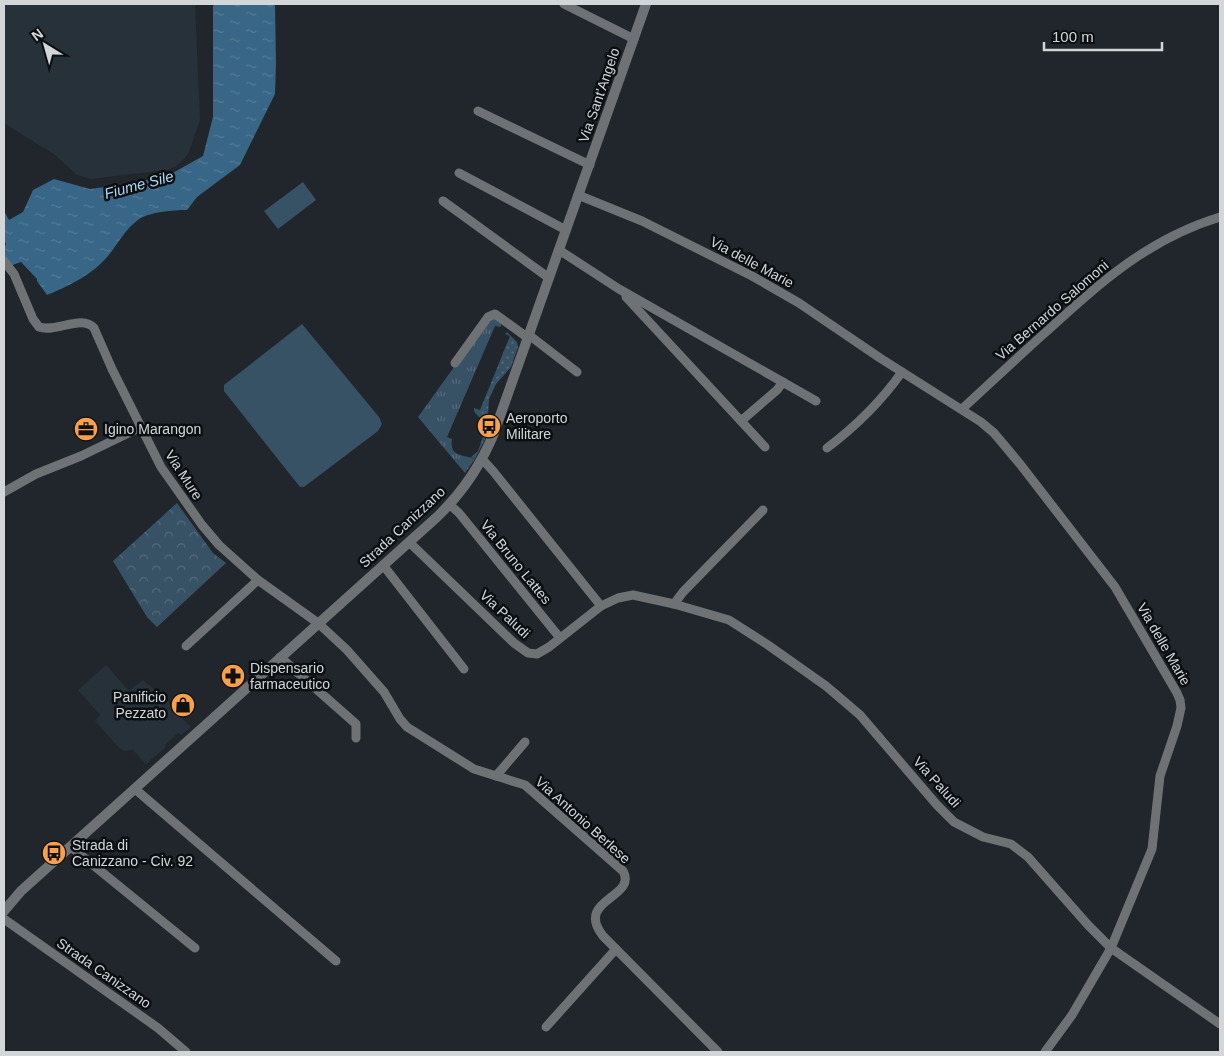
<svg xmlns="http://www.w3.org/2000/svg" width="1224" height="1056" viewBox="0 0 1224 1056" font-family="Helvetica,sans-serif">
<defs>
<pattern id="grass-dots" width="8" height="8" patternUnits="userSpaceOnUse" patternTransform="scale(1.25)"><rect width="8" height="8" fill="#385265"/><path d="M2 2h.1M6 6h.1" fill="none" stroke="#546a7a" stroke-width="1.8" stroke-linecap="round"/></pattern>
<pattern id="forest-crowns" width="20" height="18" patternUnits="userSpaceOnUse" patternTransform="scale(1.25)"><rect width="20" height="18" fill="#385265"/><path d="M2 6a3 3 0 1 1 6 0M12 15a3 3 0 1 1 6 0" fill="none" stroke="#546a7a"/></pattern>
<pattern id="park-tufts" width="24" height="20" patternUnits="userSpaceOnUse" patternTransform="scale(1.25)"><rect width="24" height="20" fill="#385265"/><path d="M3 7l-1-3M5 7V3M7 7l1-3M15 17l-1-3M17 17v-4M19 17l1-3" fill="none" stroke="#546a7a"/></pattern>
<pattern id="water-ripples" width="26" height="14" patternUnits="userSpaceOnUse" patternTransform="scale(1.25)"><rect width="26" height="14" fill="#386686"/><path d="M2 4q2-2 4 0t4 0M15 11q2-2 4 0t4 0" fill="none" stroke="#547b96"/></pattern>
</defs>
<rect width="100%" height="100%" fill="#20262b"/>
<g fill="#26313a">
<path d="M 4,4 L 195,4 L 200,120 L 189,152 L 184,159 L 175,167 L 166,170 L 91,179 L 77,175 L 55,155 L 4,123 Z"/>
<path d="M 106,665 L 129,691 L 143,680 L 167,700 L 175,711 L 191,727 L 181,735 L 178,733 L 165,745 L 166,747 L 146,764 L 133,750 L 124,751 L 122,749 L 121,750 L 95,721 L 100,715 L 78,690 Z"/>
</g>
<path fill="url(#grass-dots)" d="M 507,332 L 517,342 L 518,347 L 511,367 L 496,384 L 489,399 L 487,435 L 475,459 L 471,457 L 478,451 L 487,425 C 484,418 473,415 474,408 L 480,410 L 510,336 L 505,334 Z"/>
<path fill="url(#forest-crowns)" d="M 177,503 L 213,553 L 226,563 L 157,627 L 147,617 L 113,561 Z"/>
<path fill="url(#park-tufts)" d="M 494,318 L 501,322 L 501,327 L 495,326 L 447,437 L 452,439 C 449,458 464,454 475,459 L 465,473 L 418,417 L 488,320 Z"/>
<g fill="#385265">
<path d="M 303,182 L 316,200 L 278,229 L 264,211 Z"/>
<path d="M 302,324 L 379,417 L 382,424 L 378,431 L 304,487 L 300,487 L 224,391 L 224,385 Z"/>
</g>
<path fill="url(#water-ripples)" d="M 214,4 L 275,4 L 276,63 L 275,94 L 240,165 L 197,197 L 187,210 C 174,210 148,212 138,220 C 125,229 118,244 108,256 C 93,274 69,286 47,295 L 37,281 L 37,279 L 21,262 L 4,268 L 4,248 L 6,244 L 4,240 L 4,211 L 9,220 L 23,212 L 33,190 L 54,179 L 90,189 L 128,184 L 169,175 L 203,156 L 213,117 L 213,6 Z"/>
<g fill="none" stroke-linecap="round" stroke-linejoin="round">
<g stroke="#6f7274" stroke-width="9">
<path d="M 564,4 L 634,39"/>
<path d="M 478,111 L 590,165"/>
<path d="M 459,173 L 566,230"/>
<path d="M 578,195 L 642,221 L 752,276 L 799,303 L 880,358 L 981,422 L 994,433 L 1020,464 L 1115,587 L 1177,693 L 1180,700 L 1181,708 L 1177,726 L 1160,776 L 1152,849 L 1111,948 L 1072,1015 L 1045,1052"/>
<path d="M 443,201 L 549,278"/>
<path d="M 559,250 L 619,289 L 816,401"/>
<path d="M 4,261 L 14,274 L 33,319 L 39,327 C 56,333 82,314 94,328 L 112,369 L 161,467 L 202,525 L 219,545 L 258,580 L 318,623 L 347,650 L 384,692 L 400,719 L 407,727 L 474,769 L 525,785 L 623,871 C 638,898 574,899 603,936 L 718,1052"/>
<path d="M 626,297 L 765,447"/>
<path d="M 455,363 L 488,317 L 495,314 L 524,335 L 529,335 L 577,372"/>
<path d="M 962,409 C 990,383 1018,357 1047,331 C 1101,282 1148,239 1220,217"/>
<path d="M 741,421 L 777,390 L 783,382"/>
<path d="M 827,448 C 855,427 882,400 902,372"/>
<path d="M 482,459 L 493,471 L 601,606"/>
<path d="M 4,492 L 36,474 L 81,456 L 141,427"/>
<path d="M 449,504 L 459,513 L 560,638"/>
<path d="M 409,542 L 514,643 L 528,653 L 537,654 L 549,647 L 601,606 L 618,598 L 633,595 L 674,604 L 729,620 L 768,645 L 826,686 L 860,715 L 937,805 L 954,822 L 983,837 L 1011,844 L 1028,857 L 1088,925 L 1111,948 L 1220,1024"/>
<path d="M 383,565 L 464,669"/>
<path d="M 674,604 L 683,592 L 763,510"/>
<path d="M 186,646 L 258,580"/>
<path d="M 280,657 L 356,724 L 356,738"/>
<path d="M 496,776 L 525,742"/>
<path d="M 135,789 L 336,961"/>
<path d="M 71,847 L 195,948"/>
<path d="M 4,919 L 158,1028 L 186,1052"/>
<path d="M 546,1027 L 616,949"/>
</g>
<path stroke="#6f7274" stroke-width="10" d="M 4,911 L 21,891 L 437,517 C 462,493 481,465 494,433 L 646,4"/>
</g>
<defs>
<g id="bus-disc" transform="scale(1.25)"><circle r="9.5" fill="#f9a04c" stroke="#0c0f11"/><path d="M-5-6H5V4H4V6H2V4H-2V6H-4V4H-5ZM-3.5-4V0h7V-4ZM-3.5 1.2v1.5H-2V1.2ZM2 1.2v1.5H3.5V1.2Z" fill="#111"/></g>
<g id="office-disc" transform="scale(1.25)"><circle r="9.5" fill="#f9a04c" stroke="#0c0f11"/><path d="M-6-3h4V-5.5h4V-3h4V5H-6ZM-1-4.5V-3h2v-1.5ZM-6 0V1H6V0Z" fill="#111"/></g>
<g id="pharmacy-disc" transform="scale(1.25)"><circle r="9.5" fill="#f9a04c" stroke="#0c0f11"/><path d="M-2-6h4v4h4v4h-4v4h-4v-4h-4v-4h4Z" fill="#111"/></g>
<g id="shop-disc" transform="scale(1.25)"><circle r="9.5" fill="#f9a04c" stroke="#0c0f11"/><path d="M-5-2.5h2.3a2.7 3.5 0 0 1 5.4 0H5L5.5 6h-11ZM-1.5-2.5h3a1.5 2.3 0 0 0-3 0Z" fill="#111"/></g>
</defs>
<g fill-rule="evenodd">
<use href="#bus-disc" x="489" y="426"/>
<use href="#office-disc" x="86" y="429"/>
<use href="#pharmacy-disc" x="233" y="676"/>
<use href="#shop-disc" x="183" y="705"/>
<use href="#bus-disc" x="54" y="853"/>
</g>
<g text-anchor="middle" stroke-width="5" stroke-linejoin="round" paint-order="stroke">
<g font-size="14" fill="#d2d6d9" stroke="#0c0f11">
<text transform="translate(599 95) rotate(-71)" y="5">Via Sant'Angelo</text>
<text transform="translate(752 262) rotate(28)" y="5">Via delle Marie</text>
<text transform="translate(1052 310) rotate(-41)" y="5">Via Bernardo Salomoni</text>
<text transform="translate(184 475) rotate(57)" y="5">Via Mure</text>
<text transform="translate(402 527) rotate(-43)" y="5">Strada Canizzano</text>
<text transform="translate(516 562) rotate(51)" y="5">Via Bruno Lattes</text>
<text transform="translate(505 614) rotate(43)" y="5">Via Paludi</text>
<text transform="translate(1164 644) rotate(60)" y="5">Via delle Marie</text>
<text transform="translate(937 782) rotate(48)" y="5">Via Paludi</text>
<text transform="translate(583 820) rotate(42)" y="5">Via Antonio Berlese</text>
<text transform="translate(104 973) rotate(35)" y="5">Strada Canizzano</text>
</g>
<g font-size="14" fill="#d2d6d9" stroke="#0c0f11" text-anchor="start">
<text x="506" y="423">Aeroporto<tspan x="506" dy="16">Militare</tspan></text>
<text x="104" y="434">Igino Marangon</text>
<text x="250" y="673">Dispensario<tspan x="250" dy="16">farmaceutico</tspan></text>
<text x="166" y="702" text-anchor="end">Panificio<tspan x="166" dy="16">Pezzato</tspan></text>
<text x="72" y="850">Strada di<tspan x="72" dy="16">Canizzano - Civ. 92</tspan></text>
</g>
<g font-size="15" font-style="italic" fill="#acd5f4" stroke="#0c0f11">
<text transform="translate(139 185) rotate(-15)" y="5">Fiume Sile</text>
</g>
</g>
<rect width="1224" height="1056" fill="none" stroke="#d2d6d9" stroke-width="10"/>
<g transform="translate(45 45) rotate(323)" stroke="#0c0f11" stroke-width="4" paint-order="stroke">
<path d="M0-4L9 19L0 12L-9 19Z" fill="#d2d6d9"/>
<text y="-8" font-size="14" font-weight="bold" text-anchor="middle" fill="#d2d6d9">N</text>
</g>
<path d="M1044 42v8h118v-8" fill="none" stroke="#d2d6d9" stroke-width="2.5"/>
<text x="1052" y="42" font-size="15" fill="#d2d6d9" stroke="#0c0f11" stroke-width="4" paint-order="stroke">100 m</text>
</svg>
